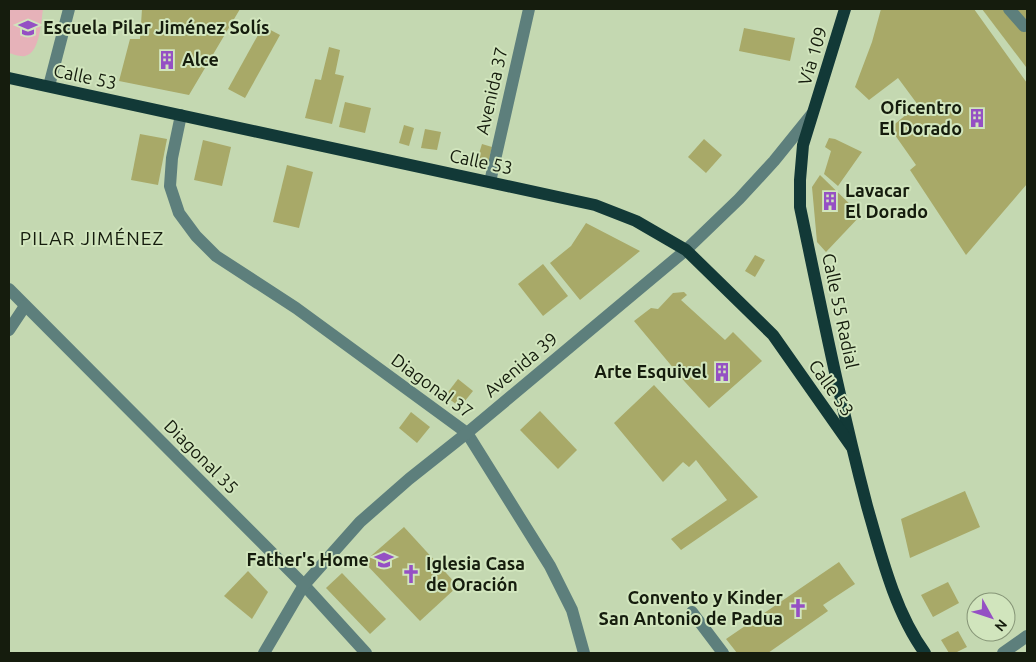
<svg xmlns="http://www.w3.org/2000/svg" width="1036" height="662" viewBox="0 0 1036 662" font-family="Ubuntu,sans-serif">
<rect width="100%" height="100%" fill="#c4d8b1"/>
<path fill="#e6b2b9" d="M 9,9 L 43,9 C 41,22 40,53 25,56 C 20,57 13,54 9,53 Z"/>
<g fill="#a8a968">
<path d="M 142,9 L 240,9 L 189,95 L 119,81 L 130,39 L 140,39 Z"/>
<path d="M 881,9 L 974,9 L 1027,83 L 1027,184 L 966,255 L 910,170 L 916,165 L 890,128 L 918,105 L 898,78 L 869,100 L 855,87 L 872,42 Z"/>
<path d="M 982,9 L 1027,9 L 1027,66 L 1026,67 Z"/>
<path d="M 263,26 L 280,35 L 245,98 L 228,89 Z"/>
<path d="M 744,28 L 795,38 L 790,61 L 739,51 Z"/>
<path d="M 329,47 L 340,50 L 335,74 L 344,76 L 332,124 L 305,118 L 315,79 L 321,80 Z"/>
<path d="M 345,102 L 371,108 L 365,133 L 339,127 Z"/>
<path d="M 404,125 L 414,128 L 409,146 L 399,143 Z"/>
<path d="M 425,129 L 441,132 L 437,150 L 421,148 Z"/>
<path d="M 140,134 L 167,139 L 158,185 L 131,180 Z"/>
<path d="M 829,138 L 835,139 L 862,152 L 838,186 L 824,174 L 831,151 L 825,147 Z"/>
<path d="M 704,139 L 722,155 L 706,173 L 688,157 Z"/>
<path d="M 203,140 L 231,147 L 222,186 L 194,180 Z"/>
<path d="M 482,144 L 492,147 L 488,163 L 477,160 Z"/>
<path d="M 287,165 L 313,172 L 299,228 L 273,222 Z"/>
<path d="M 820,175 L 861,215 L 826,252 L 817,242 L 812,187 Z"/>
<path d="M 586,223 L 640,251 L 580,300 L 550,263 L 571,246 Z"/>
<path d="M 755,255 L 765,260 L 755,277 L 745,271 Z"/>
<path d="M 543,264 L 568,296 L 543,316 L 518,284 Z"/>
<path d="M 684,292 L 687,295 L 681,300 L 725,340 L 733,332 L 762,361 L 709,408 L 685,382 L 634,321 L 651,308 L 658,309 L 673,293 Z"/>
<path d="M 458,379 L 473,391 L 460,407 L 445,396 Z"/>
<path d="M 654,385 L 758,497 L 681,550 L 671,539 L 727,500 L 696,460 L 689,467 L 683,462 L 663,482 L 614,423 Z"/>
<path d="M 540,411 L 577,450 L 558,469 L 520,430 Z"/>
<path d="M 411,412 L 430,427 L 417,443 L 399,428 Z"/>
<path d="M 965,491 L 980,527 L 910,558 L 901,519 Z"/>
<path d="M 404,527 L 458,586 L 420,621 L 364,562 Z"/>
<path d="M 839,562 L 855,584 L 823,605 L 828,611 L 768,653 L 737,653 L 726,639 Z"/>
<path d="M 248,571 L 268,592 L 252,619 L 224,596 Z"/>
<path d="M 342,573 L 386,619 L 370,634 L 326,588 Z"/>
<path d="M 948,582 L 959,603 L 933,617 L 921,595 Z"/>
<path d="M 958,631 L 967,647 L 955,653 L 949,653 L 941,640 Z"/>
</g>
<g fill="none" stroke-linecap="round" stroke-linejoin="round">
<g stroke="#5d7f7c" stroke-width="12">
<path d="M 1009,9 L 1024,26"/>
<path d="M 49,86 L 69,9"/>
<path d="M 181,115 L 172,158 L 170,186 L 179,213 L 196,236 L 216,256 L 296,308 L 467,433 L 550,566 L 572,610 L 584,653"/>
<path d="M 490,182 L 529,9"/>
<path d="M 9,289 L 304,585 L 366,653"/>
<path d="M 9,330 L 25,306"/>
<path d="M 692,612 L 723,653"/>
<path d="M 264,653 L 304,585 L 360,522 L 409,479 L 467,433 L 686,250 L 739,199 L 774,161 L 812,114"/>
<path d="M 1003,653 L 1027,636"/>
</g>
<g stroke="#123937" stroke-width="12">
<path d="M 845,9 L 803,145 L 800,180 L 800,207 C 821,307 841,407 867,506 C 881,555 895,612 925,653"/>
<path d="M 9,78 L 595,205 L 636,221 L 686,250 L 773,335 L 851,446"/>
</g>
</g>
<defs>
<g id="school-bare" transform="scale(1.5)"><path d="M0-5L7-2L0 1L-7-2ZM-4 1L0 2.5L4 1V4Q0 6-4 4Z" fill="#9550c4" stroke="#d1e5bd" stroke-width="2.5" paint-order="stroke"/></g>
<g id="building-bare" transform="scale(1.5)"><path d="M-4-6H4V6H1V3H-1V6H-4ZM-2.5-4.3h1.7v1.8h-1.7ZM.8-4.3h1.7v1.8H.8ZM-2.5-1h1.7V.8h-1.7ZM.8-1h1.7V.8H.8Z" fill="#9550c4" stroke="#d1e5bd" stroke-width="2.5" paint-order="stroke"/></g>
<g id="church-bare" transform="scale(1.5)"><path d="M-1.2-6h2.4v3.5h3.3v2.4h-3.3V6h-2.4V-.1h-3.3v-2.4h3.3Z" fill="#9550c4" stroke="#d1e5bd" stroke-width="2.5" paint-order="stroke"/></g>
</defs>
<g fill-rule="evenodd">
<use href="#school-bare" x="28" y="28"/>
<use href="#building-bare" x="167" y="60"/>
<use href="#building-bare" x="977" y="118"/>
<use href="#building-bare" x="830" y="201"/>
<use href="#building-bare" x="722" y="372"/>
<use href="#school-bare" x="384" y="560"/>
<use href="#church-bare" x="411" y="574"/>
<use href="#church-bare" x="798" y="608"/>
</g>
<g text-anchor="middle" stroke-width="4" stroke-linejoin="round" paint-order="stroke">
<g font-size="18" font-weight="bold" fill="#151c0d" stroke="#d1e5bd" text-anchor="start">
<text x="43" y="34">Escuela Pilar Jiménez Solís</text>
<text x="182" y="66">Alce</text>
<text x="962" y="114" text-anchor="end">Oficentro<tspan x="962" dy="21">El Dorado</tspan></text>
<text x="845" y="197">Lavacar<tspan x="845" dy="21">El Dorado</tspan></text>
<text x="707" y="378" text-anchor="end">Arte Esquivel</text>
<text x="369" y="566" text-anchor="end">Father's Home</text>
<text x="426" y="570">Iglesia Casa<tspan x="426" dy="21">de Oración</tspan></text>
<text x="783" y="604" text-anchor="end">Convento y Kinder<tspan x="783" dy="21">San Antonio de Padua</tspan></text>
</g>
<g font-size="18" fill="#151c0d" stroke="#d1e5bd">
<text transform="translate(813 56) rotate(-73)" y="6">Vía 109</text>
<text transform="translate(85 77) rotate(12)" y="6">Calle 53</text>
<text transform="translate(492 91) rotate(-77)" y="6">Avenida 37</text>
<text transform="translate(481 162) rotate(12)" y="6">Calle 53</text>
<text transform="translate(840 311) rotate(78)" y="6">Calle 55 Radial</text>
<text transform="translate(521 365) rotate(-40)" y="6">Avenida 39</text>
<text transform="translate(432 386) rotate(36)" y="6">Diagonal 37</text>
<text transform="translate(831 388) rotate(55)" y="6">Calle 53</text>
<text transform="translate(201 457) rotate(45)" y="6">Diagonal 35</text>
</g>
<g font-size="19" letter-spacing="1" fill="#151c0d" stroke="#d1e5bd">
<text x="92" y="245">PILAR JIMÉNEZ</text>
</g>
</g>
<rect width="1036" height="662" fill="none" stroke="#151c0d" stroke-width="20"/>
<g transform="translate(991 617) rotate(130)"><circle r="24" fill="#d1e5bd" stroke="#869577"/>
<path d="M0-4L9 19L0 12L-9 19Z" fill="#9550c4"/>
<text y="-8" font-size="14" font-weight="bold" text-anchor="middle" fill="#151c0d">N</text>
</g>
</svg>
